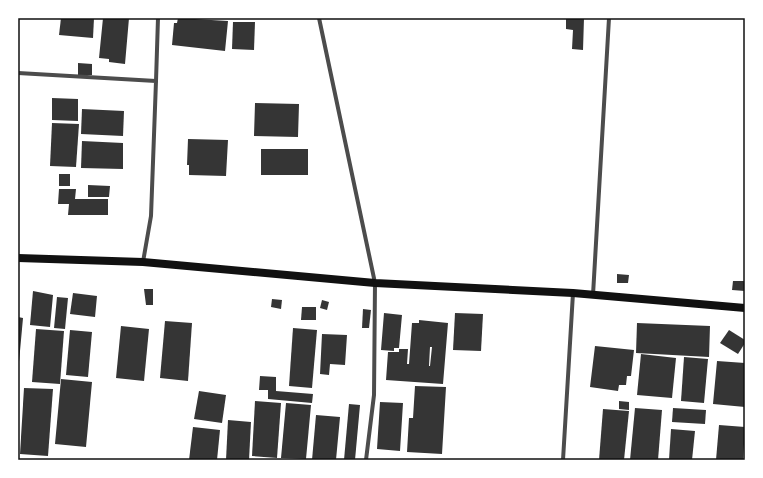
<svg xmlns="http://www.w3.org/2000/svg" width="763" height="478" viewBox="0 0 763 478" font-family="'Roboto Condensed',sans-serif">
<rect width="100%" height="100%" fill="#fff"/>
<g fill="#353535" fill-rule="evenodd">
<path d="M 61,18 L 94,18 L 93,38 L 59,35 Z"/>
<path d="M 103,18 L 129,18 L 125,64 L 109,62 L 109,59 L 99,58 Z"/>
<path d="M 178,18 L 228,21 L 225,51 L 172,45 L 174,23 L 177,23 Z"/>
<path d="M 566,18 L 584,18 L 583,50 L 572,49 L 573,30 L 566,29 Z"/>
<path d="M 233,22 L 255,22 L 254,50 L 232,49 Z"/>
<path d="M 78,63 L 92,64 L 92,75 L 78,75 Z"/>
<path d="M 52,98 L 78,99 L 78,121 L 52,120 Z"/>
<path d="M 255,103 L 299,104 L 298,137 L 254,136 Z"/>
<path d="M 82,109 L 124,111 L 123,136 L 81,134 Z"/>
<path d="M 52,123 L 79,124 L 76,167 L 50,166 Z"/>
<path d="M 188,139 L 228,140 L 226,176 L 189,175 L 189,165 L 187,165 Z"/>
<path d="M 82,141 L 123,143 L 123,169 L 81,168 Z"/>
<rect x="261" y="149" width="47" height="26"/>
<rect x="59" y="174" width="11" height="12"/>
<path d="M 88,185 L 110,186 L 109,197 L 88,197 Z"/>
<path d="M 59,189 L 76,189 L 75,199 L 108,199 L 108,215 L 68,215 L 69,204 L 58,204 Z"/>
<path d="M 617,274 L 629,275 L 628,283 L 617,283 Z"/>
<path d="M 733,281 L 745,281 L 745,291 L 732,290 Z"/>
<path d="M 144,289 L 153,289 L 153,305 L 146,305 Z"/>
<path d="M 33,291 L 53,295 L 50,327 L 30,325 Z"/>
<path d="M 73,293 L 97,296 L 95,317 L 70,314 Z"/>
<path d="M 57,297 L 68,298 L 65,329 L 54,328 Z"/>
<path d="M 272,299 L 282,300 L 281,309 L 271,307 Z"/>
<path d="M 322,300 L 329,302 L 327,310 L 320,308 Z"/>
<path d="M 302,307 L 316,307 L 316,320 L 301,320 Z"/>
<path d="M 363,309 L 371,310 L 369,328 L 362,328 Z"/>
<path d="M 384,313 L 402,315 L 399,348 L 394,348 L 394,351 L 381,350 Z"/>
<path d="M 455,313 L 483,314 L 481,351 L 453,350 Z"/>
<path d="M 18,317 L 23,318 L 19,362 L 18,362 Z"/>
<path d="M 419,320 L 448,323 L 443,384 L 386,380 L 388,352 L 399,352 L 399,349 L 408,349 L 407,364 L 409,364 L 412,323 L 419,323 ZM 430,347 L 432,347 L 430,366 L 429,366 Z"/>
<path d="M 165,321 L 192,323 L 188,381 L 160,378 Z"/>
<path d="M 637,323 L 710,326 L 709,357 L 636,353 Z"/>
<path d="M 121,326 L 149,329 L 144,381 L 116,378 Z"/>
<path d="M 293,328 L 317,330 L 312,388 L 289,386 Z"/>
<path d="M 36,329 L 64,331 L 60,384 L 32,382 Z"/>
<path d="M 70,330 L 92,332 L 88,377 L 66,375 Z"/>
<path d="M 729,330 L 745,340 L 745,343 L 738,354 L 720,343 Z"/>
<path d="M 322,334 L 347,335 L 345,365 L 330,364 L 329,375 L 320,374 Z"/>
<path d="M 595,346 L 634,350 L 631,376 L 627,376 L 626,385 L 619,385 L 618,391 L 590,387 Z"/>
<path d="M 641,354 L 676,358 L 672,398 L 637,395 Z"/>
<path d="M 684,357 L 708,359 L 704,403 L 681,401 Z"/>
<path d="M 717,361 L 745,363 L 745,407 L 713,404 Z"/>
<path d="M 260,376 L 276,377 L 276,391 L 313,394 L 312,403 L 268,399 L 268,390 L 259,390 Z"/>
<path d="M 61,379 L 92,382 L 86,447 L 55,444 Z"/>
<path d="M 415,386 L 446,387 L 442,454 L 407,452 L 409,418 L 413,418 Z"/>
<path d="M 24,388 L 53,389 L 48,456 L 20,454 Z"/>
<path d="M 199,391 L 226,395 L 222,423 L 194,419 Z"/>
<path d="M 255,401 L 281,403 L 277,458 L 252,456 Z"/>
<path d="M 619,401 L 629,402 L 629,410 L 619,409 Z"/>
<path d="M 380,402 L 403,403 L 400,451 L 377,449 Z"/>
<path d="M 286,403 L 311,405 L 306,459 L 281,458 Z"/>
<path d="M 349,404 L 360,405 L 355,460 L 344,460 Z"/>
<path d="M 635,408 L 662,410 L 658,460 L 630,460 Z"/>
<path d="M 673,408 L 706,410 L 705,424 L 672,422 Z"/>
<path d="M 603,409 L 629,411 L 624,460 L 599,460 Z"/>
<path d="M 316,415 L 340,417 L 336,460 L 312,460 Z"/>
<path d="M 228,420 L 251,422 L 249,460 L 226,460 Z"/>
<path d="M 719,425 L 745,427 L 743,460 L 716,460 Z"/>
<path d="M 193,427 L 220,430 L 217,460 L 189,460 Z"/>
<path d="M 671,429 L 695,431 L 692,460 L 669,460 Z"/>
</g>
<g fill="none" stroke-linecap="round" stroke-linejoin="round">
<g stroke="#4c4c4c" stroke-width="4">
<path d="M 319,18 L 375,283 L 374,395 L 366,460"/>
<path d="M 18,73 L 156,81 L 151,216 L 143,262"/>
<path d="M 156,81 L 158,18"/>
<path d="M 593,295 L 609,18"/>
<path d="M 563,460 L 573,293"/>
</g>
<path stroke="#111" stroke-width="8" d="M 18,258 L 143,262 L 375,283 L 573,293 L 745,308"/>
</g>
<rect width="763" height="478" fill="none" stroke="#ffffff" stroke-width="38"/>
<rect x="19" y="19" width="725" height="440" fill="none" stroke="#111" stroke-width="1.5"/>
</svg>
